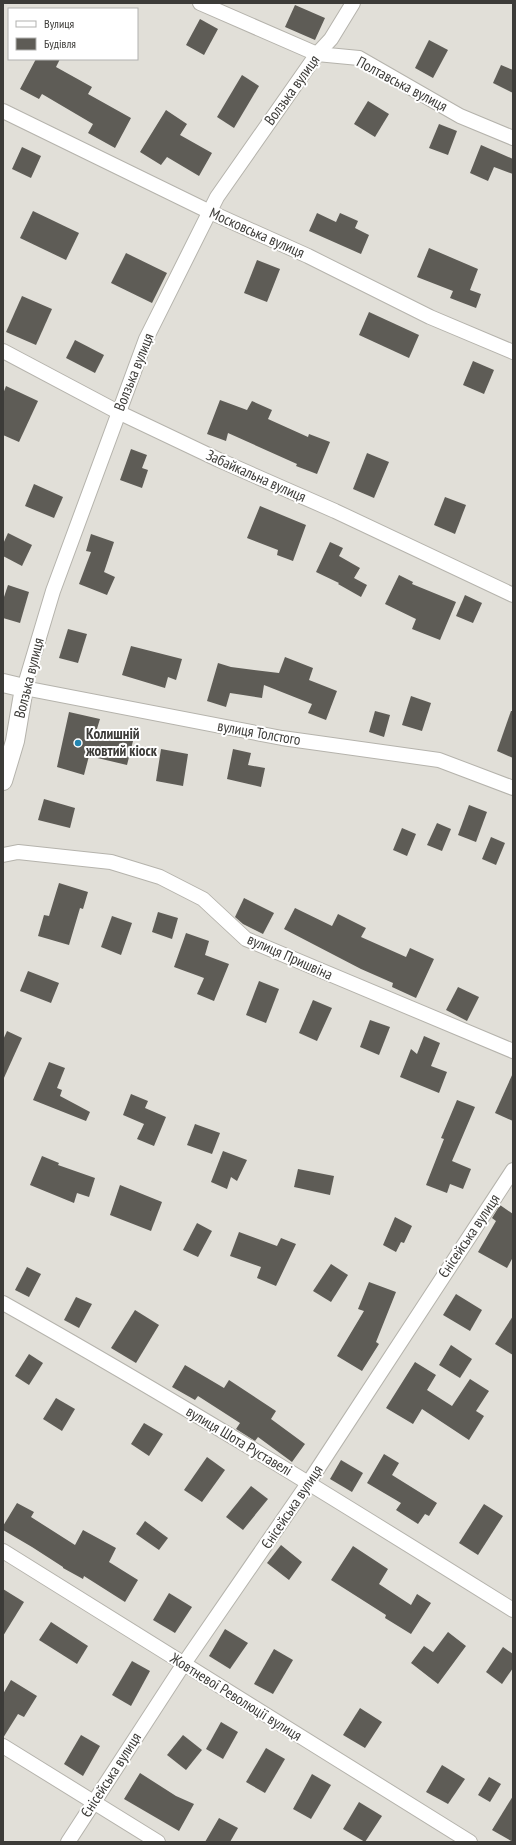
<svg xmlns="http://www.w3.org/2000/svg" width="516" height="1845" viewBox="0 0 516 1845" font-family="'PT Sans Narrow',sans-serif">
<rect width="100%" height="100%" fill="#e1dfd8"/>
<g fill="#5e5c56">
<path d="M 295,5 L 325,18 L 315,40 L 285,27 Z"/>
<path d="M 200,19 L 218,29 L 204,55 L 186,45 Z"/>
<path d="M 429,40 L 448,50 L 433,78 L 415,68 Z"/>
<path d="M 36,59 L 60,59 L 56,67 L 92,87 L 88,94 L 131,118 L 115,148 L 88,133 L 93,124 L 42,94 L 39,99 L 20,89 Z"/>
<path d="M 501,65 L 513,70 L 513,93 L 493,83 Z"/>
<path d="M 242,75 L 259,86 L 234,128 L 217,117 Z"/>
<path d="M 368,101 L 389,114 L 375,137 L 354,124 Z"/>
<path d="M 166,110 L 187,124 L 180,135 L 212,153 L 199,176 L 167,157 L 161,165 L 140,152 Z"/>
<path d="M 439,124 L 457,131 L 448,155 L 429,148 Z"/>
<path d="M 481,145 L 513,159 L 513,174 L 494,167 L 488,181 L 470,173 Z"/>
<path d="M 22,147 L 41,156 L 31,178 L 12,169 Z"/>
<path d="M 33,211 L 79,233 L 66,260 L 20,238 Z"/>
<path d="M 317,213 L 336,222 L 340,213 L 358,221 L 355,228 L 369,235 L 361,254 L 309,231 Z"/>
<path d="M 429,248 L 478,269 L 470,290 L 481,294 L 476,308 L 450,298 L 453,291 L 417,277 Z"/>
<path d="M 126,253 L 167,273 L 152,303 L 111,283 Z"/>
<path d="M 257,260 L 280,269 L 267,302 L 244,293 Z"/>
<path d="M 22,296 L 52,309 L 36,345 L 6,332 Z"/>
<path d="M 369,312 L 419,335 L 409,358 L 359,335 Z"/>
<path d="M 75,340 L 104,355 L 95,373 L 66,358 Z"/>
<path d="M 473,361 L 494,370 L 484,394 L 463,385 Z"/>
<path d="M 6,386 L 38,401 L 19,442 L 3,435 L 3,394 Z"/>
<path d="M 220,400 L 247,410 L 252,401 L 272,410 L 268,419 L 308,437 L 309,434 L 330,442 L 317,474 L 296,466 L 297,464 L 228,433 L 226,441 L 207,434 Z"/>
<path d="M 131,449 L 147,455 L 142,468 L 148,470 L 142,488 L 120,480 Z"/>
<path d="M 367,453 L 389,462 L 374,498 L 353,489 Z"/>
<path d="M 34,484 L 63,497 L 54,518 L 25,506 Z"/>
<path d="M 445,497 L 466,505 L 455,534 L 434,525 Z"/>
<path d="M 260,506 L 306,525 L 293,561 L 277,555 L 278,550 L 247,538 Z"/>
<path d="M 8,533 L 32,545 L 22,566 L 3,556 L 3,544 Z"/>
<path d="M 91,534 L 114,542 L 104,572 L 115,577 L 107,595 L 79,584 L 91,552 L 86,551 Z"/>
<path d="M 330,542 L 343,548 L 339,556 L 360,568 L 354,578 L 367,585 L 361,597 L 338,584 L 339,583 L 316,572 Z"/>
<path d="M 399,575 L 413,582 L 412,584 L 456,602 L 440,640 L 412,629 L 416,619 L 385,604 Z"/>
<path d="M 8,585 L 29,592 L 20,623 L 3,618 L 3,600 Z"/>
<path d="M 465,595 L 482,603 L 473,623 L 456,616 Z"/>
<path d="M 68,629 L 87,634 L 78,663 L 59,658 Z"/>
<path d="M 131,646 L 182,659 L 176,680 L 168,677 L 165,688 L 122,675 Z"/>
<path d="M 285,657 L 313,668 L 309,680 L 337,691 L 326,720 L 308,713 L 312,704 L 264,685 L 262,698 L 230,693 L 226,707 L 207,701 L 218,663 L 231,667 L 279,673 Z"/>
<path d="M 411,696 L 431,703 L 422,731 L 402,725 Z"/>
<path d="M 375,711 L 390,715 L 384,737 L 369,732 Z"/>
<path d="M 511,711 L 513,711 L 513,758 L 497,751 Z"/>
<path d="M 69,712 L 100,719 L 96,732 L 133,741 L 127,765 L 89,756 L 84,775 L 57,767 Z"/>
<path d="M 161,749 L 188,754 L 183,786 L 156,781 Z"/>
<path d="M 233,749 L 251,753 L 248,765 L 265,768 L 261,787 L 227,779 Z"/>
<path d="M 44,799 L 75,808 L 70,828 L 38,820 Z"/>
<path d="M 469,805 L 487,812 L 476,842 L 458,835 Z"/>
<path d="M 437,823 L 451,829 L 442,851 L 427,845 Z"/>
<path d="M 402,828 L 416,834 L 407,856 L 393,850 Z"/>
<path d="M 491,837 L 505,843 L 496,865 L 482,859 Z"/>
<path d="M 59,883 L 88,892 L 83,909 L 80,908 L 69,945 L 38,936 L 44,915 L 49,916 Z"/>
<path d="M 244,898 L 274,913 L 263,934 L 243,924 L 235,917 Z"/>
<path d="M 295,908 L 332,926 L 338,914 L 366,928 L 361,937 L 406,957 L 410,948 L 434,959 L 416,998 L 392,987 L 393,983 L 361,969 L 284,929 Z"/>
<path d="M 158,912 L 178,918 L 172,939 L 152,932 Z"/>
<path d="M 112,916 L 132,923 L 121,955 L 101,947 Z"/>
<path d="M 186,933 L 209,941 L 205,955 L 229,964 L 214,1001 L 197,994 L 204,978 L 174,967 Z"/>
<path d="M 28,971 L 59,983 L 51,1003 L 20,991 Z"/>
<path d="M 259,981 L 279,989 L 266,1023 L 246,1015 Z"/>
<path d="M 458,987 L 479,997 L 467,1021 L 446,1010 Z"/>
<path d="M 313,1000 L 332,1008 L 317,1041 L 299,1033 Z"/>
<path d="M 370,1020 L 390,1027 L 379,1055 L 360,1047 Z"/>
<path d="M 7,1031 L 22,1038 L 3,1080 L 3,1040 Z"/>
<path d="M 424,1036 L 440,1043 L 431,1066 L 447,1072 L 439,1093 L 400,1077 L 411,1049 L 417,1054 Z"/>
<path d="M 49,1062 L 65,1068 L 57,1088 L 62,1090 L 60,1096 L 90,1112 L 86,1121 L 33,1100 Z"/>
<path d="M 513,1073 L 513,1121 L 495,1113 Z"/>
<path d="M 131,1094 L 148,1101 L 145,1108 L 166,1117 L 154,1146 L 137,1139 L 144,1124 L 123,1115 Z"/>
<path d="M 457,1100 L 475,1107 L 452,1161 L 471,1169 L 463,1189 L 450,1184 L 447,1193 L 426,1185 L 444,1139 L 441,1138 Z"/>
<path d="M 195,1124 L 220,1133 L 212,1154 L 187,1145 Z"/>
<path d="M 223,1151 L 247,1160 L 237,1181 L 231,1177 L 227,1189 L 211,1182 Z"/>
<path d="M 42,1156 L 59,1163 L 58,1165 L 95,1178 L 89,1197 L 77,1193 L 74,1203 L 30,1185 Z"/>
<path d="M 298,1169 L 334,1176 L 330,1195 L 294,1187 Z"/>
<path d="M 120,1185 L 162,1202 L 151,1231 L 110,1215 Z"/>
<path d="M 500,1205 L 513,1214 L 513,1257 L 507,1268 L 478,1252 L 496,1221 L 492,1218 Z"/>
<path d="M 395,1217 L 412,1226 L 404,1243 L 401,1242 L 396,1252 L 383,1245 Z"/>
<path d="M 197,1223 L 212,1231 L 198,1257 L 183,1250 Z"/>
<path d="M 239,1232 L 277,1246 L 281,1238 L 296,1244 L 276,1286 L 257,1278 L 261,1267 L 230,1256 Z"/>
<path d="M 331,1264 L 348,1275 L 331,1302 L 313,1291 Z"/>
<path d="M 27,1267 L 41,1274 L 29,1297 L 15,1290 Z"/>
<path d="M 369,1282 L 396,1292 L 376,1342 L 379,1344 L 362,1371 L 337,1356 L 364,1311 L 358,1309 Z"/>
<path d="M 456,1294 L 482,1310 L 470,1331 L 443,1315 Z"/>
<path d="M 76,1297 L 92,1304 L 79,1328 L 64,1320 Z"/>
<path d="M 135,1310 L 159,1325 L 136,1363 L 111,1348 Z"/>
<path d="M 513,1316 L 513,1355 L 495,1344 Z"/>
<path d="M 451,1345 L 472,1359 L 460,1378 L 439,1365 Z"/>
<path d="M 29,1354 L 43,1363 L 29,1385 L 15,1376 Z"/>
<path d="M 415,1362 L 436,1375 L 427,1390 L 452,1406 L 470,1379 L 489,1391 L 476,1411 L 484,1416 L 469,1440 L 422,1409 L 413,1424 L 386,1408 Z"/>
<path d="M 185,1365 L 224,1388 L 229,1380 L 276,1411 L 271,1419 L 305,1444 L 292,1462 L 258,1437 L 255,1441 L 236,1429 L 240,1423 L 198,1396 L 195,1400 L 172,1387 Z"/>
<path d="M 56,1398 L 75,1409 L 62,1431 L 43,1419 Z"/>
<path d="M 144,1423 L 163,1434 L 149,1456 L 131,1444 Z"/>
<path d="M 384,1454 L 399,1463 L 392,1475 L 437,1503 L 429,1516 L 425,1514 L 418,1524 L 396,1510 L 401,1503 L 367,1483 Z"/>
<path d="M 207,1457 L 225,1470 L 202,1502 L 184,1490 Z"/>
<path d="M 341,1460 L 363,1473 L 352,1492 L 330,1479 Z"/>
<path d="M 251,1486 L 268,1499 L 243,1530 L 226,1517 Z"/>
<path d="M 17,1503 L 34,1512 L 31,1517 L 75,1545 L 83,1530 L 116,1548 L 109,1562 L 138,1580 L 125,1602 L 84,1576 L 83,1579 L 63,1568 L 63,1567 L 32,1547 L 3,1530 L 3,1526 Z"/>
<path d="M 484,1504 L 503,1516 L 478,1555 L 459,1543 Z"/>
<path d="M 145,1521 L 168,1538 L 159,1550 L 136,1534 Z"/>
<path d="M 281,1545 L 302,1562 L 289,1580 L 267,1563 Z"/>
<path d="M 353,1546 L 388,1569 L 379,1584 L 411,1605 L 417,1594 L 431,1603 L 411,1634 L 385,1618 L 386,1615 L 331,1580 Z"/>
<path d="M 3,1589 L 24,1602 L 3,1636 Z"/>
<path d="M 169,1593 L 192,1607 L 175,1633 L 153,1620 Z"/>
<path d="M 51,1622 L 88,1646 L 77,1664 L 39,1640 Z"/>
<path d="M 225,1629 L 248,1643 L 230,1669 L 209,1656 Z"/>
<path d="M 448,1632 L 466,1646 L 438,1684 L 411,1663 L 424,1646 L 433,1652 Z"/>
<path d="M 503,1647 L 513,1654 L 513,1668 L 502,1684 L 486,1672 Z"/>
<path d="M 274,1649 L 293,1660 L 273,1694 L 254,1684 Z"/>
<path d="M 132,1661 L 150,1671 L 131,1706 L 112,1695 Z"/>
<path d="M 11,1680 L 37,1696 L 24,1717 L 18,1714 L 3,1738 L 3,1694 Z"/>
<path d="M 360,1708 L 382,1722 L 365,1748 L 343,1735 Z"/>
<path d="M 221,1722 L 238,1732 L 223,1759 L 206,1749 Z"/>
<path d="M 81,1735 L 100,1746 L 83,1776 L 64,1764 Z"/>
<path d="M 183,1735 L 202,1750 L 186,1770 L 167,1755 Z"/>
<path d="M 266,1748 L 285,1759 L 265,1793 L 246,1782 Z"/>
<path d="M 442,1765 L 465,1779 L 448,1804 L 426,1792 Z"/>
<path d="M 140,1773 L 176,1796 L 194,1804 L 179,1831 L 124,1799 Z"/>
<path d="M 312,1774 L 331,1785 L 311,1819 L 293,1809 Z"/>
<path d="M 489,1777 L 501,1784 L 490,1802 L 478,1795 Z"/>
<path d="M 513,1796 L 513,1842 L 492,1830 Z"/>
<path d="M 359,1802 L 382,1816 L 365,1842 L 343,1829 Z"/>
<path d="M 219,1818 L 238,1828 L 230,1842 L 205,1842 Z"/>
</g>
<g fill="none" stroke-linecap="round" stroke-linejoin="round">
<g stroke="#b5b3ac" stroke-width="16">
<g id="minor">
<path d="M 200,3 L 317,54 L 359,58 L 460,116 L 513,138"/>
<path d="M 353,3 L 331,39 L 317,54 L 217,197 L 146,339 L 53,591 L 24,688 L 282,738 L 439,760 L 513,788"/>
<path d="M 3,111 L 210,212 L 308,256 L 430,317 L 513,352"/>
<path d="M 3,351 L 118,412 L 219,460 L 335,511 L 513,595"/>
<path d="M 3,855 L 18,852 L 111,862 L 160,877 L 203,899 L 246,939 L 513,1051"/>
<path d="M 3,1303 C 176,1400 345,1505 513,1610"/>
<path d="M 3,1551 L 470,1842"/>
<path d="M 3,1746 L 158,1842"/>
<path d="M 68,1842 L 183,1665 L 309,1482 L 513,1170"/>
</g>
</g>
<g stroke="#b5b3ac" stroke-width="20">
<path id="tertiary" d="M 3,683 L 24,688 L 15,741 L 3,781"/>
</g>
<use href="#minor" stroke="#fff" stroke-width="14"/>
<use href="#tertiary" stroke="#fff" stroke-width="18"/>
</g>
<circle fill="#2485b0" stroke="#fff" stroke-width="1.5" cx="78" cy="743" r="4"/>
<g text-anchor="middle" stroke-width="4" stroke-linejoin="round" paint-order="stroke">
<g font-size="15" fill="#3c3b38" stroke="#fff">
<text transform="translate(402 84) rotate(28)" y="5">Полтавська вулиця</text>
<text transform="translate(292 90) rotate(-54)" y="5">Волзька вулиця</text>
<text transform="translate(257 233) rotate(24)" y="5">Московська вулиця</text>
<text transform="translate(134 372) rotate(-68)" y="5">Волзька вулиця</text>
<text transform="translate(256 476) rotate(24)" y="5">Забайкальна вулиця</text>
<text transform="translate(29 678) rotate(-76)" y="5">Волзька вулиця</text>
<text transform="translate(259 733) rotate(10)" y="5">вулиця Толстого</text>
<text transform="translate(290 957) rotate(24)" y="5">вулиця Пришвіна</text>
<text transform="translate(469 1236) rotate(-56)" y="5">Єнісейська вулиця</text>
<text transform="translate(239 1441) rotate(31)" y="5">вулиця Шота Руставелі</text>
<text transform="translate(292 1507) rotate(-56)" y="5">Єнісейська вулиця</text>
<text transform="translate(236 1697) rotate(32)" y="5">Жовтневої Революції вулиця</text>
<text transform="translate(111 1775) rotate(-57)" y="5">Єнісейська вулиця</text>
</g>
<g font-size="15" font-weight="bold" fill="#3c3b38" stroke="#fff" text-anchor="start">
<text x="86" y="739">Колишній<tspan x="86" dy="17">жовтий кіоск</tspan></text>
</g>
</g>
<rect width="516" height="1845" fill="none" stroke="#3c3b38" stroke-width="8"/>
<rect x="8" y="8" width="130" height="52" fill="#ffffff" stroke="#b1b1af"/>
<rect x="16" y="21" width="20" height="6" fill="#ffffff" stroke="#b1b1af"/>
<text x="44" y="28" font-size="12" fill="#3c3b38">Вулиця</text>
<rect x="16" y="38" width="20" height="12" fill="#5e5c56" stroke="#b1b1af"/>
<text x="44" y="48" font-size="12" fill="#3c3b38">Будівля</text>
</svg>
